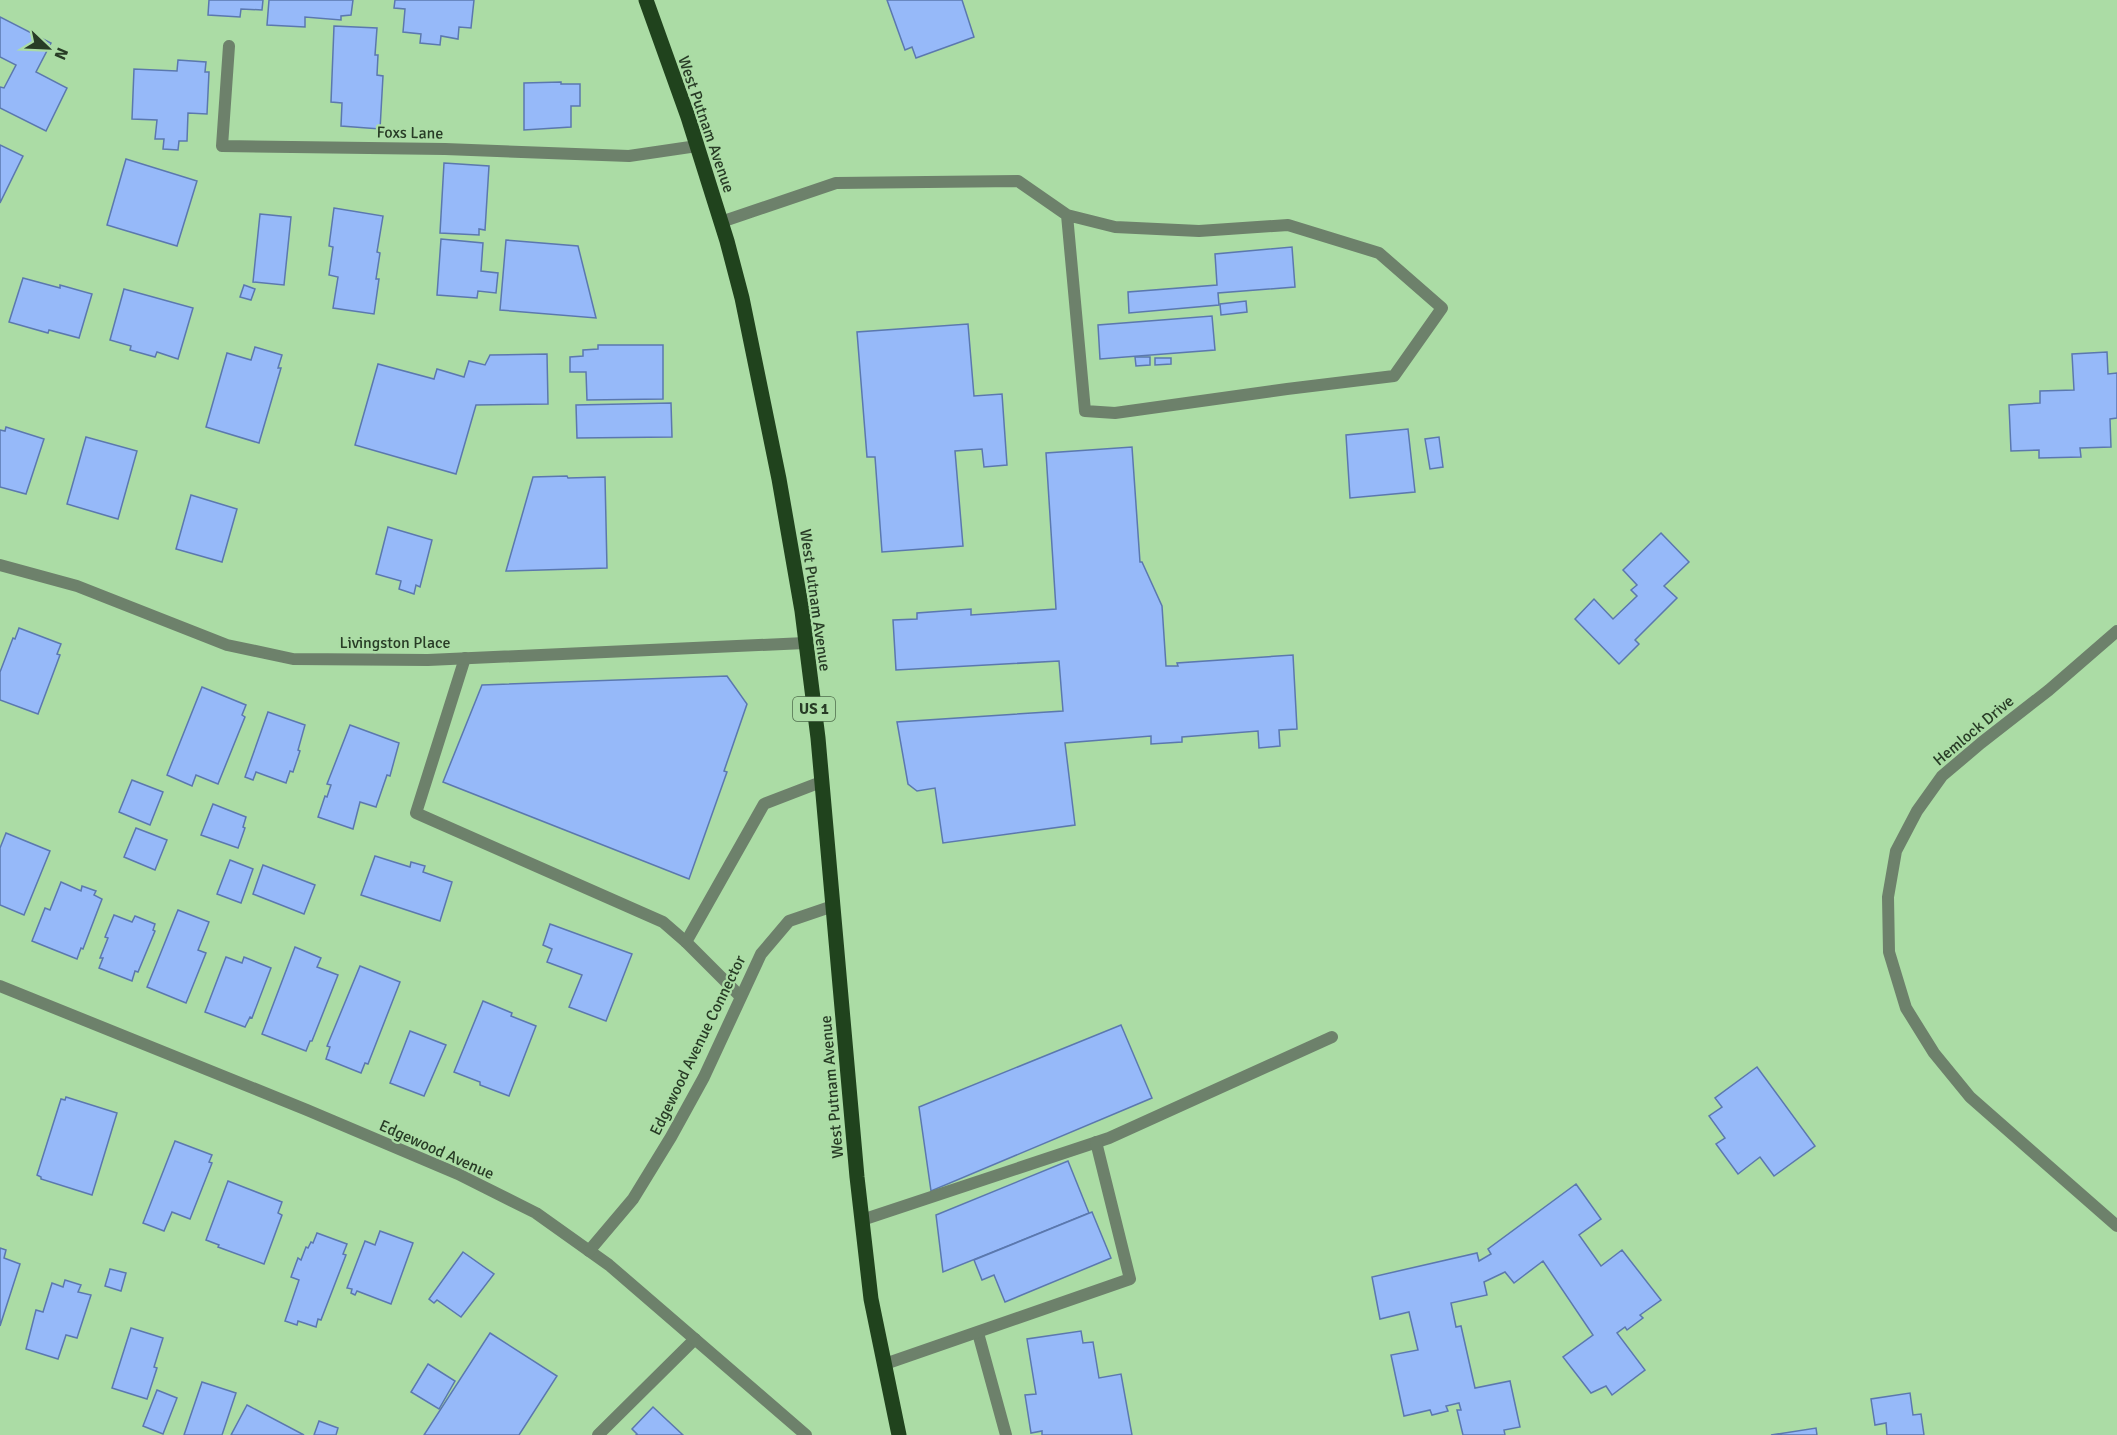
<svg xmlns="http://www.w3.org/2000/svg" width="2117" height="1435" viewBox="0 0 2117 1435" font-family="Signika,sans-serif">
<rect width="100%" height="100%" fill="#abdca5"/>
<g fill="#96b9f9" stroke="#5b78ae" stroke-width="1.5">
<path d="M 209,0 L 263,0 L 262,10 L 241,9 L 240,17 L 208,15 Z"/>
<path d="M 269,0 L 353,0 L 351,15 L 341,16 L 341,20 L 305,17 L 305,27 L 267,25 Z"/>
<path d="M 395,0 L 474,0 L 471,28 L 459,27 L 458,39 L 441,36 L 440,45 L 420,43 L 421,34 L 403,32 L 405,9 L 394,8 Z"/>
<path d="M 887,0 L 962,0 L 974,37 L 916,58 L 912,47 L 905,50 Z"/>
<path d="M 0,17 L 51,43 L 36,72 L 67,88 L 46,131 L 0,108 L 0,87 L 4,88 L 16,65 L 0,57 Z"/>
<path d="M 334,26 L 377,28 L 375,55 L 378,55 L 377,75 L 383,76 L 380,129 L 341,126 L 342,103 L 331,102 Z"/>
<path d="M 178,60 L 206,62 L 205,72 L 209,72 L 207,114 L 188,113 L 187,141 L 179,141 L 178,150 L 163,149 L 164,139 L 155,139 L 157,120 L 132,119 L 134,69 L 177,71 Z"/>
<path d="M 561,82 L 561,84 L 580,84 L 580,106 L 571,106 L 571,127 L 524,130 L 524,83 Z"/>
<path d="M 0,145 L 23,156 L 0,203 Z"/>
<path d="M 126,159 L 197,181 L 177,246 L 107,225 Z"/>
<path d="M 444,163 L 489,166 L 485,230 L 479,229 L 479,235 L 440,233 Z"/>
<path d="M 334,208 L 383,216 L 377,252 L 380,253 L 376,279 L 379,279 L 374,314 L 333,308 L 338,277 L 329,275 L 333,247 L 329,246 Z"/>
<path d="M 260,214 L 291,217 L 284,285 L 253,282 Z"/>
<path d="M 441,239 L 483,243 L 481,271 L 498,273 L 496,293 L 478,291 L 477,298 L 437,295 Z"/>
<path d="M 506,240 L 578,246 L 596,318 L 500,310 Z"/>
<path d="M 1292,247 L 1295,287 L 1218,293 L 1219,305 L 1129,313 L 1128,292 L 1217,285 L 1215,254 Z"/>
<path d="M 23,278 L 60,288 L 60,285 L 92,294 L 79,338 L 49,330 L 48,333 L 9,322 Z"/>
<path d="M 244,285 L 255,289 L 251,300 L 240,297 Z"/>
<path d="M 124,289 L 193,308 L 178,359 L 157,352 L 155,357 L 130,350 L 131,346 L 110,340 Z"/>
<path d="M 1246,301 L 1247,312 L 1221,315 L 1220,304 Z"/>
<path d="M 1212,316 L 1215,350 L 1100,359 L 1098,325 Z"/>
<path d="M 968,324 L 974,396 L 1002,394 L 1007,465 L 984,467 L 982,449 L 955,451 L 963,546 L 882,552 L 875,457 L 867,457 L 857,332 Z"/>
<path d="M 598,345 L 663,345 L 663,399 L 587,400 L 586,372 L 570,372 L 570,357 L 583,356 L 583,350 L 598,349 Z"/>
<path d="M 255,347 L 282,355 L 278,368 L 281,368 L 259,443 L 206,427 L 227,353 L 251,360 Z"/>
<path d="M 2107,352 L 2108,374 L 2117,373 L 2117,418 L 2110,419 L 2111,447 L 2080,448 L 2081,457 L 2039,458 L 2039,450 L 2011,451 L 2009,405 L 2040,403 L 2040,391 L 2074,390 L 2072,354 Z"/>
<path d="M 547,354 L 548,404 L 476,405 L 456,474 L 355,445 L 378,364 L 434,379 L 437,369 L 464,377 L 469,361 L 485,365 L 490,355 Z"/>
<path d="M 1135,357 L 1150,357 L 1150,365 L 1136,366 Z"/>
<path d="M 1155,358 L 1171,358 L 1171,364 L 1155,365 Z"/>
<path d="M 671,403 L 672,437 L 577,438 L 576,405 Z"/>
<path d="M 6,427 L 44,439 L 26,494 L 0,487 L 0,430 L 5,431 Z"/>
<path d="M 1408,429 L 1415,492 L 1350,498 L 1346,435 Z"/>
<path d="M 86,437 L 137,451 L 118,519 L 67,504 Z"/>
<path d="M 1439,437 L 1443,467 L 1430,469 L 1425,439 Z"/>
<path d="M 1132,447 L 1140,562 L 1142,562 L 1162,606 L 1166,666 L 1178,666 L 1177,663 L 1293,655 L 1297,729 L 1279,730 L 1280,746 L 1259,748 L 1258,731 L 1182,737 L 1182,742 L 1151,744 L 1151,736 L 1065,743 L 1075,825 L 943,843 L 935,788 L 917,791 L 908,784 L 897,722 L 1063,711 L 1059,661 L 896,670 L 893,620 L 917,619 L 917,613 L 971,609 L 971,615 L 1056,609 L 1046,453 Z"/>
<path d="M 567,476 L 568,478 L 605,477 L 607,568 L 506,571 L 533,477 Z"/>
<path d="M 191,495 L 237,509 L 222,562 L 176,549 Z"/>
<path d="M 388,527 L 432,540 L 420,587 L 416,585 L 414,594 L 399,589 L 401,581 L 376,574 Z"/>
<path d="M 1661,533 L 1689,562 L 1664,586 L 1677,598 L 1635,640 L 1639,644 L 1619,664 L 1575,619 L 1594,599 L 1613,619 L 1637,596 L 1631,590 L 1637,585 L 1623,570 Z"/>
<path d="M 19,628 L 61,644 L 57,654 L 60,655 L 38,714 L 0,700 L 0,672 L 13,638 L 15,639 Z"/>
<path d="M 727,676 L 747,704 L 724,771 L 727,772 L 689,879 L 443,782 L 482,685 Z"/>
<path d="M 202,687 L 246,705 L 242,715 L 245,717 L 218,784 L 196,775 L 192,786 L 167,775 Z"/>
<path d="M 268,712 L 305,725 L 298,750 L 300,751 L 293,772 L 290,771 L 286,783 L 256,772 L 253,780 L 245,777 Z"/>
<path d="M 350,725 L 399,743 L 390,776 L 387,775 L 376,807 L 360,802 L 353,829 L 318,817 L 325,796 L 327,797 L 331,785 L 327,784 Z"/>
<path d="M 132,780 L 163,792 L 150,825 L 119,812 Z"/>
<path d="M 213,804 L 246,817 L 243,827 L 245,828 L 238,848 L 201,835 Z"/>
<path d="M 136,828 L 167,840 L 155,870 L 124,857 Z"/>
<path d="M 6,833 L 50,851 L 24,915 L 0,905 L 0,848 Z"/>
<path d="M 375,856 L 410,867 L 411,862 L 425,866 L 423,872 L 452,882 L 440,921 L 361,895 Z"/>
<path d="M 230,860 L 253,869 L 241,903 L 217,894 Z"/>
<path d="M 263,865 L 315,885 L 304,914 L 253,894 Z"/>
<path d="M 61,882 L 81,891 L 82,886 L 96,891 L 94,895 L 102,899 L 83,949 L 81,948 L 77,959 L 32,941 L 45,908 L 50,910 Z"/>
<path d="M 178,910 L 209,922 L 198,950 L 206,953 L 186,1003 L 147,987 Z"/>
<path d="M 114,915 L 132,922 L 135,916 L 155,924 L 153,930 L 155,931 L 138,972 L 135,971 L 132,981 L 99,968 L 103,958 L 100,958 L 108,938 L 105,937 Z"/>
<path d="M 550,924 L 632,954 L 606,1021 L 569,1007 L 582,975 L 547,962 L 552,949 L 543,945 Z"/>
<path d="M 295,947 L 321,958 L 317,967 L 338,975 L 312,1041 L 310,1041 L 306,1051 L 262,1034 Z"/>
<path d="M 226,957 L 242,963 L 244,957 L 271,968 L 252,1018 L 250,1017 L 245,1027 L 205,1012 Z"/>
<path d="M 360,966 L 400,982 L 368,1064 L 365,1063 L 361,1073 L 326,1059 L 330,1047 L 327,1046 Z"/>
<path d="M 483,1001 L 512,1013 L 511,1016 L 536,1026 L 509,1096 L 480,1085 L 480,1082 L 454,1072 Z"/>
<path d="M 1121,1025 L 1152,1098 L 931,1191 L 919,1107 Z"/>
<path d="M 410,1031 L 446,1045 L 424,1096 L 390,1083 Z"/>
<path d="M 1757,1067 L 1815,1146 L 1774,1176 L 1760,1157 L 1738,1174 L 1716,1144 L 1725,1138 L 1709,1116 L 1722,1107 L 1715,1098 Z"/>
<path d="M 66,1097 L 117,1113 L 92,1195 L 41,1179 L 41,1177 L 37,1175 L 61,1099 L 65,1100 Z"/>
<path d="M 175,1141 L 212,1155 L 209,1162 L 212,1163 L 190,1219 L 172,1212 L 164,1231 L 143,1223 Z"/>
<path d="M 1068,1161 L 1089,1213 L 943,1272 L 936,1215 Z"/>
<path d="M 228,1181 L 282,1202 L 278,1213 L 282,1215 L 264,1264 L 218,1247 L 219,1245 L 206,1240 Z"/>
<path d="M 1576,1184 L 1601,1219 L 1579,1235 L 1601,1266 L 1622,1250 L 1661,1300 L 1640,1315 L 1643,1318 L 1627,1330 L 1625,1327 L 1617,1333 L 1645,1370 L 1612,1395 L 1606,1386 L 1591,1393 L 1563,1357 L 1593,1335 L 1543,1261 L 1514,1283 L 1505,1272 L 1484,1282 L 1487,1295 L 1451,1303 L 1456,1327 L 1461,1326 L 1475,1388 L 1510,1381 L 1520,1427 L 1504,1430 L 1505,1435 L 1463,1435 L 1457,1410 L 1461,1410 L 1459,1403 L 1446,1406 L 1448,1411 L 1432,1415 L 1430,1410 L 1404,1416 L 1391,1355 L 1418,1350 L 1409,1312 L 1380,1319 L 1372,1277 L 1477,1253 L 1479,1261 L 1491,1254 L 1488,1249 Z"/>
<path d="M 1092,1212 L 1111,1258 L 1005,1302 L 994,1275 L 982,1280 L 974,1260 Z"/>
<path d="M 380,1231 L 413,1243 L 391,1304 L 357,1291 L 355,1295 L 351,1293 L 352,1289 L 347,1288 L 365,1241 L 375,1245 Z"/>
<path d="M 317,1233 L 347,1244 L 343,1254 L 346,1255 L 321,1320 L 318,1319 L 316,1327 L 298,1321 L 297,1325 L 285,1321 L 299,1280 L 291,1277 L 298,1258 L 301,1260 L 306,1247 L 308,1248 L 311,1242 L 313,1243 Z"/>
<path d="M 0,1248 L 6,1250 L 4,1258 L 20,1264 L 0,1326 Z"/>
<path d="M 463,1252 L 494,1274 L 461,1317 L 437,1300 L 434,1303 L 429,1299 Z"/>
<path d="M 110,1269 L 126,1273 L 121,1291 L 105,1286 Z"/>
<path d="M 65,1280 L 81,1285 L 78,1292 L 91,1295 L 77,1338 L 66,1335 L 58,1359 L 26,1349 L 36,1310 L 43,1312 L 52,1283 L 63,1287 Z"/>
<path d="M 131,1328 L 163,1338 L 154,1367 L 157,1368 L 147,1399 L 112,1388 Z"/>
<path d="M 1081,1331 L 1083,1343 L 1093,1342 L 1099,1378 L 1121,1374 L 1132,1435 L 1042,1435 L 1042,1431 L 1031,1433 L 1025,1395 L 1036,1394 L 1027,1339 Z"/>
<path d="M 490,1333 L 557,1376 L 519,1435 L 424,1435 Z"/>
<path d="M 428,1364 L 455,1381 L 439,1409 L 411,1392 Z"/>
<path d="M 202,1382 L 236,1393 L 222,1435 L 184,1435 Z"/>
<path d="M 157,1390 L 177,1398 L 163,1434 L 143,1426 Z"/>
<path d="M 1910,1393 L 1913,1415 L 1921,1414 L 1924,1435 L 1887,1435 L 1886,1423 L 1875,1425 L 1871,1399 Z"/>
<path d="M 247,1405 L 304,1435 L 231,1435 Z"/>
<path d="M 653,1407 L 683,1435 L 636,1435 L 637,1434 L 632,1429 Z"/>
<path d="M 319,1421 L 338,1428 L 336,1435 L 314,1435 Z"/>
<path d="M 1816,1428 L 1817,1435 L 1771,1435 Z"/>
</g>
<g fill="none" stroke-linecap="round" stroke-linejoin="round">
<g stroke="#6d816b" stroke-width="12">
<path d="M 721,222 L 836,183 L 1018,181 L 1067,215 L 1115,227 L 1199,231 L 1288,225 L 1379,253 L 1442,308 L 1394,376 L 1287,389 L 1115,413 L 1085,411 L 1067,215"/>
<path d="M 465,658 L 416,813 L 663,922 L 686,942"/>
<path d="M 740,996 L 686,942 L 764,804 L 821,782"/>
<path d="M 862,1220 L 1109,1138 L 1332,1037"/>
<path d="M 978,1333 L 1006,1435"/>
<path d="M 885,1364 L 1130,1279 L 1096,1142"/>
<path d="M 598,1435 L 695,1339"/>
</g>
<g stroke="#6d816b" stroke-width="12">
<path d="M 229,46 L 222,146 L 445,149 L 629,156 L 697,146"/>
<path d="M 0,565 L 77,586 L 227,645 L 293,659 L 428,660 L 805,643"/>
<path d="M 2117,631 L 2049,690 L 1981,743 L 1942,776 L 1917,811 L 1896,851 L 1888,897 L 1889,952 L 1906,1008 L 1934,1053 L 1970,1097 L 2117,1226"/>
<path d="M 0,986 L 307,1110 L 458,1174 L 536,1213 L 609,1265 L 806,1435"/>
<path d="M 589,1251 L 633,1199 L 671,1137 L 704,1077 L 761,954 L 789,921 L 833,906"/>
</g>
<path stroke="#20431d" stroke-width="15" d="M 646,0 L 688,117 L 727,241 L 742,298 L 779,479 L 802,611 L 818,738 L 857,1177 L 871,1299 L 899,1435"/>
</g>
<g text-anchor="middle" stroke-width="4.5" stroke-linejoin="round" paint-order="stroke">
<rect fill="#abdca5" stroke="#4f6c4c" stroke-width="1.5" x="793" y="697" width="42" height="24" rx="4.5"/>
<g font-size="15" font-weight="bold" fill="#283c26">
<text x="814" y="714">US 1</text>
</g>
<g font-size="16" fill="#283c26" stroke="#abdca5">
<text transform="translate(707 124) rotate(71)" y="6">West Putnam Avenue</text>
<text transform="translate(410 132) rotate(1)" y="6">Foxs Lane</text>
<text transform="translate(816 600) rotate(82)" y="6">West Putnam Avenue</text>
<text x="395" y="648">Livingston Place</text>
<text transform="translate(1973 730) rotate(-40)" y="6">Hemlock Drive</text>
<text transform="translate(697 1045) rotate(-64)" y="6">Edgewood Avenue Connector</text>
<text transform="translate(831 1087) rotate(-95)" y="6">West Putnam Avenue</text>
<text transform="translate(437 1149) rotate(24)" y="6">Edgewood Avenue</text>
</g>
</g>
<g transform="translate(48 48) rotate(113)" stroke="#abdca5" stroke-width="4.5" paint-order="stroke">
<path d="M0-4.5L10 22L0 15L-10 22Z" fill="#283c26"/>
<text y="-9" font-size="16" font-weight="bold" text-anchor="middle" fill="#283c26">N</text>
</g>
</svg>
